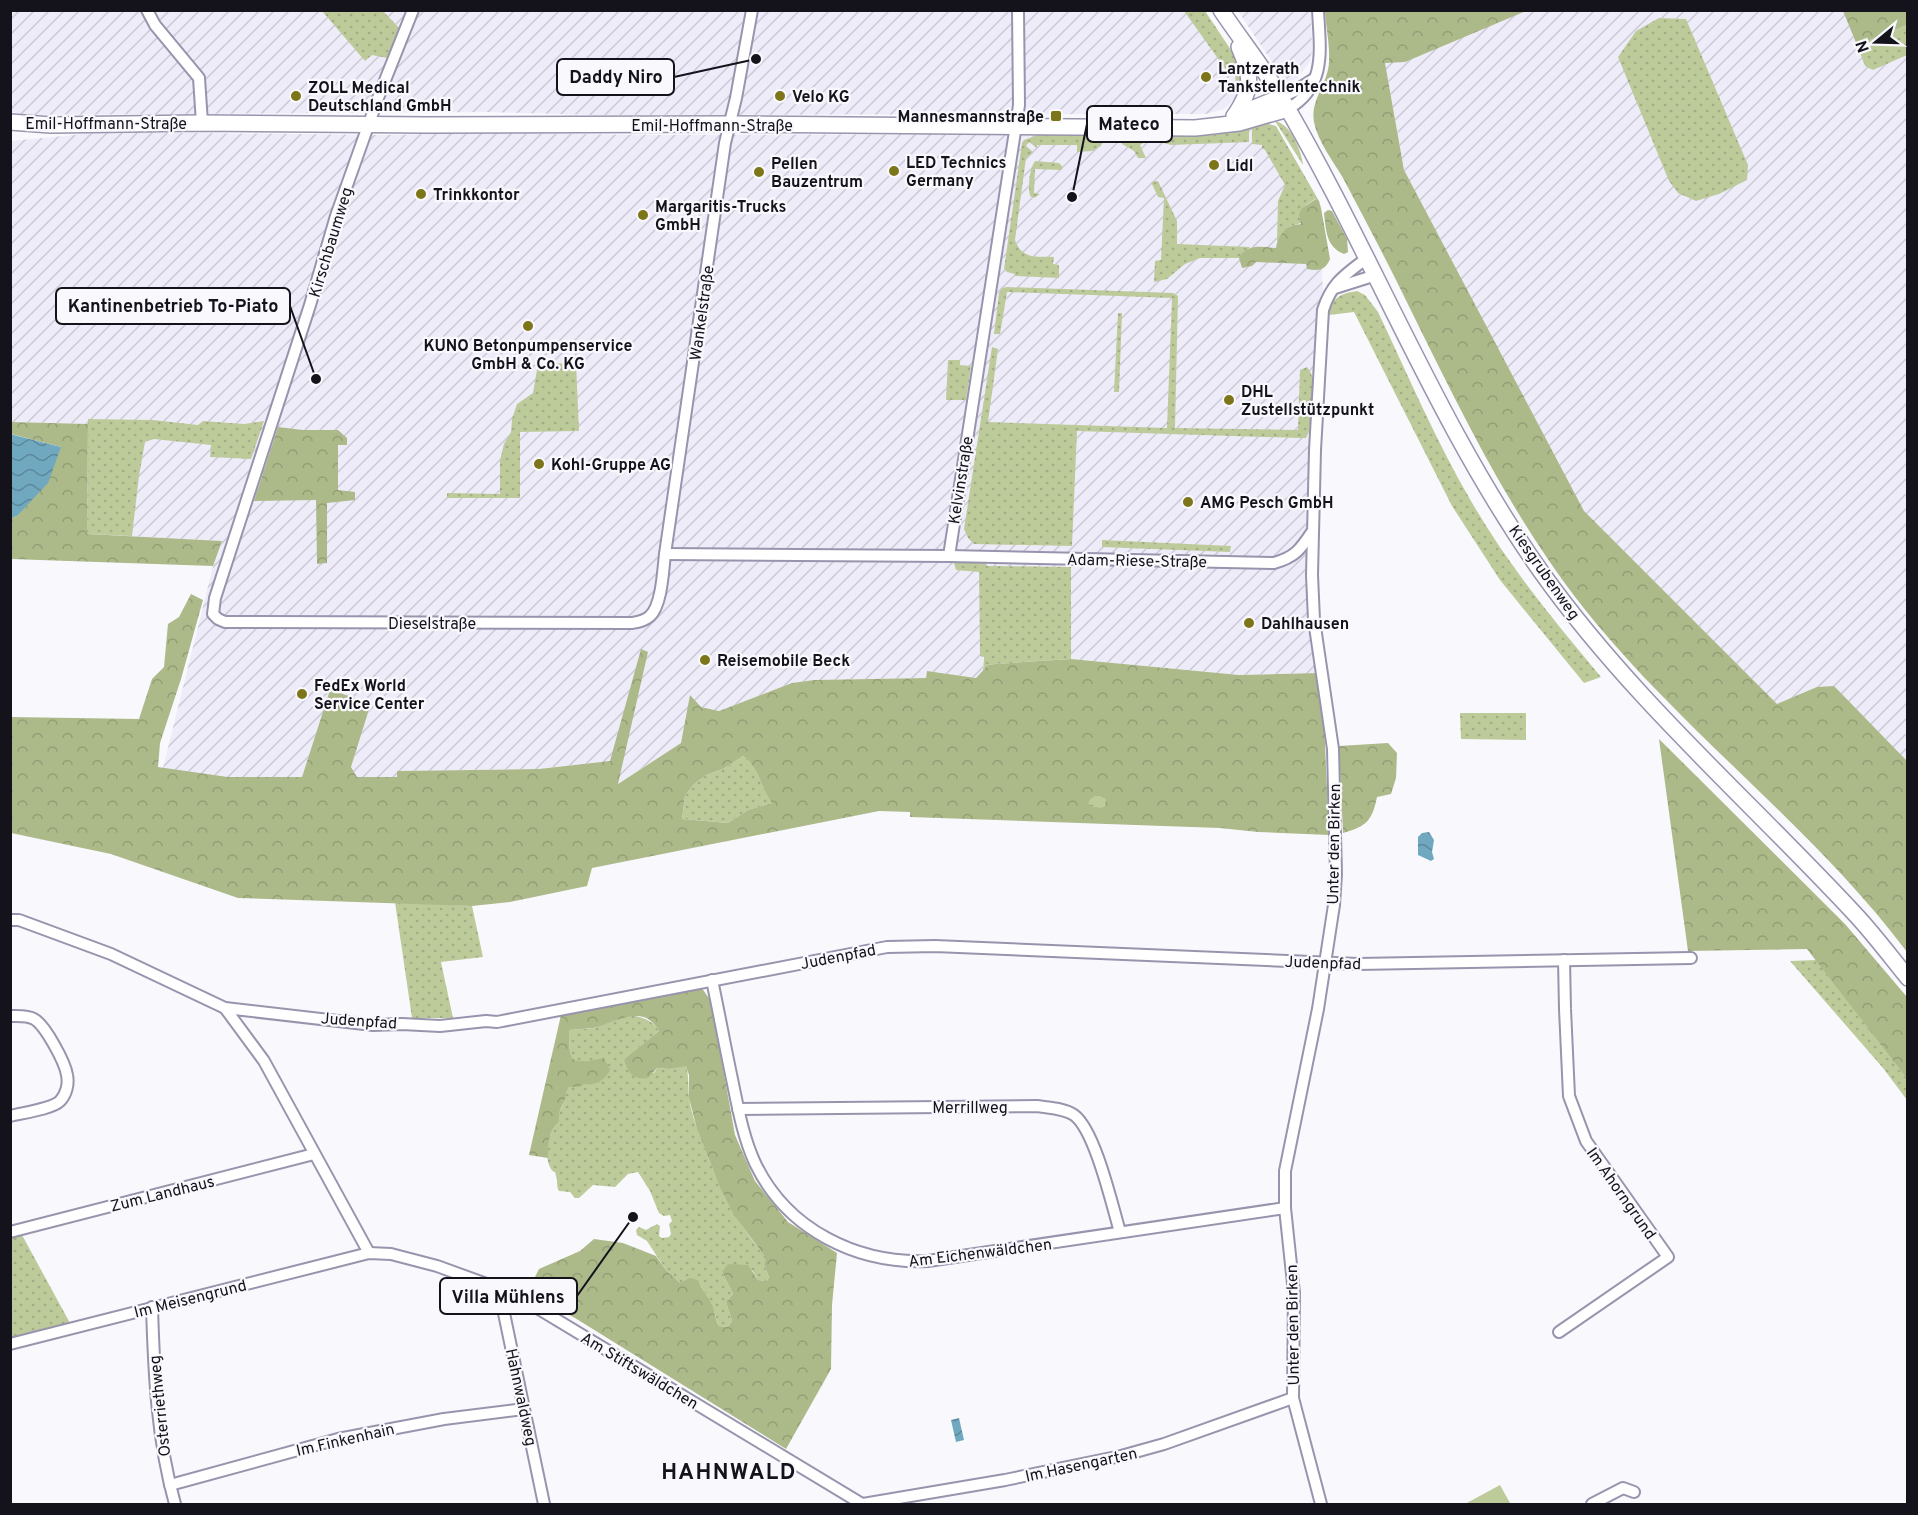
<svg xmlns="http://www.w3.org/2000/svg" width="1918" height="1515" viewBox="0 0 1918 1515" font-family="Overpass,sans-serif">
<defs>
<pattern id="industrial-furrows" width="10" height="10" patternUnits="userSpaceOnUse" patternTransform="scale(1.5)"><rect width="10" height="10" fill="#efecfa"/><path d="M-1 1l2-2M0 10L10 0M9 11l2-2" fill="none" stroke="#ccc9d6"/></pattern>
<pattern id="grass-dots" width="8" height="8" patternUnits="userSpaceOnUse" patternTransform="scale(1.5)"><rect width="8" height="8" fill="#bdcb9b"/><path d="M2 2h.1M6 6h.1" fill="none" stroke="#a2ad85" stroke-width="1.8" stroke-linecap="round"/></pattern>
<pattern id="forest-crowns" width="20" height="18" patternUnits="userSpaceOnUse" patternTransform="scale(1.5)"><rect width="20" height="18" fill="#acb989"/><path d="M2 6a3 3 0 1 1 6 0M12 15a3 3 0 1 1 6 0" fill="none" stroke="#939e76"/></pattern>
<pattern id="wetland-marsh" width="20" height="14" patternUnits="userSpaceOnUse" patternTransform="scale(1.5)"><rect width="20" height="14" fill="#bdcb9b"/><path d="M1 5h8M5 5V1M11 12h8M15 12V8" fill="none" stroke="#a2ad85"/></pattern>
<pattern id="water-waves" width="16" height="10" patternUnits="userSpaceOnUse" patternTransform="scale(1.5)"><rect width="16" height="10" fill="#70a9bf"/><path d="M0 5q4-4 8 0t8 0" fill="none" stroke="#5b889a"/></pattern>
</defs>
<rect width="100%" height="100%" fill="#f9f8fd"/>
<g fill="url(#industrial-furrows)">
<path d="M 10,11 L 1202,11 L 1234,58 L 1241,91 L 1236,98 L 1224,109 L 1206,114 L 593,115 L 488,112 L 25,115 L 11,112 Z"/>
<path d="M 1238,11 L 1311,11 L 1312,50 L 1310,62 L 1297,79 L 1288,82 L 1282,77 Z"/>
<path d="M 1381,11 L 1907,11 L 1907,850 L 1559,519 L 1404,170 L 1385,63 Z"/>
<path d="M 1268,124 L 1276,126 L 1304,193 L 1322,269 L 1323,291 L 1319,311 L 1312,426 L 1317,673 L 1239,675 L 1071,659 L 1071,567 L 986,566 L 983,671 L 976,678 L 927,671 L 926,678 L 814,680 L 792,683 L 719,711 L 701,707 L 681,743 L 617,784 L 623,758 L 611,761 L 539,769 L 397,771 L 397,778 L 356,777 L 351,767 L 371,703 L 330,691 L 302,777 L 228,777 L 163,768 L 213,566 L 222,541 L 87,534 L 88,424 L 11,422 L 11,141 L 105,132 L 382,135 L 488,133 L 653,135 L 995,134 L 1160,136 L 1215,135 Z"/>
</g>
<g fill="url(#grass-dots)">
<path d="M 322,11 L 383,11 L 400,29 L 387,58 L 372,55 L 365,61 Z"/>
<path d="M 1184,11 L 1205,11 L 1241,65 L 1244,85 L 1239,89 L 1236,87 L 1235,74 L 1229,74 Z"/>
<path d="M 1659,18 L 1686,19 L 1748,165 L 1747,180 L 1719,194 L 1696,201 L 1678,193 L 1669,181 L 1618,57 L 1636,31 Z"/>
<path d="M 1907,25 L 1907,55 L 1873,70 L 1865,66 L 1857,45 Z"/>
<path d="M 1275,121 C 1291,124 1301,150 1303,165 Z"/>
<path d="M 1268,124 L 1276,126 L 1319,201 L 1315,199 L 1302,208 L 1301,223 L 1290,226 L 1277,242 L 1278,201 L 1285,185 L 1265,150 L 1262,148 L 1262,145 L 1252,144 L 1252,128 Z"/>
<path d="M 1249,128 L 1249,142 L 1171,145 L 1160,142 L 1160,135 L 1214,135 Z"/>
<path d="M 1038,135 L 1103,135 L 1101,146 L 1092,151 L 1077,152 L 1077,145 L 1037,145 L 1037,148 L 1029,142 L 1026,146 L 1033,152 L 1026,158 L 1015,240 C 1022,260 1036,256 1054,257 L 1053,264 L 1059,265 L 1059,278 L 1015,276 L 1015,274 L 1007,272 L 1004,269 L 1022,143 L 1024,140 Z"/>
<path d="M 1121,135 L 1144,135 L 1145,142 L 1140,145 L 1146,158 L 1138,158 L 1134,151 L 1122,144 Z"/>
<path d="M 1035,161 L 1059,163 L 1062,166 L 1062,170 L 1035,169 L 1034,193 L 1040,194 L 1034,198 L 1030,196 C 1028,186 1029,169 1035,161 Z"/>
<path d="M 1158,181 L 1177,221 L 1177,244 L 1250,247 L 1239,258 L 1200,258 L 1185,264 L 1167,279 L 1154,282 L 1155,261 L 1161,260 L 1164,198 L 1158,197 L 1151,182 Z"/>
<path d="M 1007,287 L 1173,293 L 1178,296 L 1175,428 L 1298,430 L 1300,370 L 1307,367 C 1320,382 1315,422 1306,438 L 1298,438 L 1077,431 L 1072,546 L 974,544 L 968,538 L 964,529 L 992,347 L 998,349 L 988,422 L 1167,428 L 1172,298 L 1007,292 L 1000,334 L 994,334 L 999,293 L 1002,288 Z"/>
<path d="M 1357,291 L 1365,295 L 1378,312 C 1408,375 1436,441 1471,501 C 1508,565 1554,621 1601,677 L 1584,683 L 1500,580 L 1452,506 L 1354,312 L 1329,315 C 1331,298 1341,293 1357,291 Z"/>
<path d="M 1118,313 L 1122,313 L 1119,392 L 1114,392 Z"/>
<path d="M 948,360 L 960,360 L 960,365 L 971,366 L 966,400 L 946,400 Z"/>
<path d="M 576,363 L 579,431 L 520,432 L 520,498 L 447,498 L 447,493 L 500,494 L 500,460 L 504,444 L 511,432 L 512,419 L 517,404 L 533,393 L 538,364 Z"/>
<path d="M 88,419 L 153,420 L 198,425 L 203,421 L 244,424 L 264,421 L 251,459 L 210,457 L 211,445 L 154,439 L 145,442 L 139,476 L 132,536 L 87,534 Z"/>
<path d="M 1102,540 L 1231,546 L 1230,552 L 1102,547 Z"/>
<path d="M 954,563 L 986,563 L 987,566 L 1071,567 L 1071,659 L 995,664 L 988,665 L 983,671 L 984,657 L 980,656 L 979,572 L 956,570 Z"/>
<path d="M 1460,713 L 1526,713 L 1526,740 L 1461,739 Z"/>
<path d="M 743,756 C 759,768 761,787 773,803 L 748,810 L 728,823 L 682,819 L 685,796 L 693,785 L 706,775 L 723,769 Z"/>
<path d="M 395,902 L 472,906 L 483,957 L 441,962 L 453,1018 L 412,1018 Z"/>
<path d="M 1816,960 L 1907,1079 L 1907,1100 L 1883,1068 L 1790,961 Z"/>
<path d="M 630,1015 C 642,1017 653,1020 659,1031 L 624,1059 L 654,1073 L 657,1068 L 669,1069 L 686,1065 C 689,1076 688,1086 689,1097 C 691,1114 698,1131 704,1146 C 721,1191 735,1221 767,1258 L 764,1265 L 769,1277 L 767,1281 L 758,1280 L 752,1270 L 722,1272 L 733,1294 L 726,1302 L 732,1321 L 728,1327 L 719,1326 C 715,1318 714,1310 711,1302 C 707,1294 701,1290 699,1281 L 680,1283 L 666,1270 L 647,1241 L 637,1235 L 636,1230 L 639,1227 L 646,1230 L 657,1224 L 660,1226 L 659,1236 L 662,1238 L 669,1237 L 671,1234 L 669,1224 L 672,1221 L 670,1215 L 664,1216 L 659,1213 L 650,1191 L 638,1172 L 628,1174 L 615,1187 L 593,1185 L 579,1198 L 575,1198 L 570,1192 L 559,1191 C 556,1186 558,1182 556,1176 C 555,1169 555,1175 551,1169 C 543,1156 548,1131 559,1122 C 558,1110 560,1112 564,1102 C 567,1096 565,1093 569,1087 C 589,1086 588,1076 596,1060 C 568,1070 569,1051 569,1030 L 594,1028 Z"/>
<path d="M 22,1235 L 70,1323 L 11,1339 L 11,1238 Z"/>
</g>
<g fill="url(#forest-crowns)" fill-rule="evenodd">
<path d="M 1325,11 L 1526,11 L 1405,62 L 1385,63 L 1404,170 L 1584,511 L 1777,704 L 1817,687 L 1834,686 L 1907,761 L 1907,952 C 1816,831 1692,739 1595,622 C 1510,519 1455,399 1396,280 C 1379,246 1361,212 1343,178 C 1333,161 1318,142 1314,122 C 1310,100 1328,84 1329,62 C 1330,45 1326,27 1325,11 Z"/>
<path d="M 1843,11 L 1907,11 L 1907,25 L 1857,45 Z"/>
<path d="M 1316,199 L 1319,201 L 1321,208 L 1330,259 C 1325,271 1318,271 1307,269 L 1306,264 L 1256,262 L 1252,266 L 1242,268 L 1239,258 C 1248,243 1261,247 1276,248 C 1277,240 1283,229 1291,226 C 1294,224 1298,225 1301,224 L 1299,214 L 1302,208 Z"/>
<path d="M 1328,210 L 1332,211 L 1347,239 L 1348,252 L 1344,254 C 1326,247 1326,230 1324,213 Z"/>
<path d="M 11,422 L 88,424 L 87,534 L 222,541 L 213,566 L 11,559 L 11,518 L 17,516 L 61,447 L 11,434 Z"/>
<path d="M 278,427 L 303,430 L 338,430 L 347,438 L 347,445 L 338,445 L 338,490 L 355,492 L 355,500 L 327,503 L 327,563 L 317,564 L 316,500 L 254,501 Z"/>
<path d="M 191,594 L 203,600 L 181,679 L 160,743 L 158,767 L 228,777 L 302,777 L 330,690 L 371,703 L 351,767 L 357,777 L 397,777 L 397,771 L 539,769 L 610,761 L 641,649 L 648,652 L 618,784 L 681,743 L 690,695 L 701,707 L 719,711 L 792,683 L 814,680 L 926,678 L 927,671 L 976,678 L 988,665 L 995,664 L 1071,659 L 1239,675 L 1317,673 L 1324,721 L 1329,835 L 1258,832 L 1220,828 L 910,817 L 910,812 L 879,811 L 592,868 L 587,886 L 510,902 L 472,906 L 238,898 L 111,854 L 11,833 L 11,717 L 139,719 L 152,679 L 164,667 L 168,624 L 179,617 ZM 743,756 C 759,768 761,787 772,803 L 748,810 L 728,823 L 682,819 L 685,796 L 693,785 L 706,775 L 723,769 Z"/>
<path d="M 1659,739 L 1845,924 L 1907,997 L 1907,1079 L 1807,949 L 1688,951 Z"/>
<path d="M 1388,743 L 1397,753 L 1396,778 L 1391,794 L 1377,797 C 1372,821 1367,826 1343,833 L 1339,746 Z"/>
<path d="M 701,987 L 711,1001 L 735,1135 L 755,1181 L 788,1222 L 837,1253 L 832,1305 L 831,1369 L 786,1449 L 575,1318 L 527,1293 L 539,1269 L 580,1251 L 594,1239 L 623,1243 L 656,1256 L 666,1270 L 680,1283 C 690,1279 687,1275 699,1281 C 701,1290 707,1294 711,1302 C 715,1310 714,1317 719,1326 L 728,1327 L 732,1321 L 726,1302 L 733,1294 L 722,1272 L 728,1264 L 748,1265 L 758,1280 L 767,1281 L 769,1277 L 764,1265 L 766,1258 L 734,1215 L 720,1187 L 697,1129 L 689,1098 L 689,1075 L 686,1066 L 669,1069 L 657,1068 L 648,1078 C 633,1080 628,1073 624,1059 L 659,1031 C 643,1002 616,1023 593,1028 C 585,1029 577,1029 569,1030 C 569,1064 571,1065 604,1058 L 610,1070 C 605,1080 596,1086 584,1084 L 579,1087 L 569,1087 C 565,1093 567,1097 564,1102 C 559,1112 559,1111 559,1122 C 548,1132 548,1144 548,1158 L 529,1155 L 561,1015 Z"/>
</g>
<path fill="url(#wetland-marsh)" d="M 1098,795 L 1106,799 L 1105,806 L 1101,808 L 1089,806 L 1088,803 C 1091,798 1093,796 1098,795 Z"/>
<path fill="#bdcb9b" d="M 1500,1485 L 1510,1503 L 1465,1504 Z"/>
<g fill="url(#water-waves)">
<path d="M 10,434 L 61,447 L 48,483 L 17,516 L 11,518 Z"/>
<path d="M 1429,832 L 1434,840 L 1432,852 L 1434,859 L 1431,861 L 1418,855 L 1418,837 L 1422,833 Z"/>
<path d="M 959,1418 L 964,1440 L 956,1442 L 951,1420 Z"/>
</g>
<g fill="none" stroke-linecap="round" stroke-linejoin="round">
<g stroke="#9994ad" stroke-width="14">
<g id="street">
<path d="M 147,10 L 155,25 L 199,78 L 202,123"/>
<path d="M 413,10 L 378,98 L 336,216 L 310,305 L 215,598 L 213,614 L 218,619 L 225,622 L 632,623 C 638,622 645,621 650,616 C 662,605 663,570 665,554 L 725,143 L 736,98 L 752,10"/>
<path d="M 1281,97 L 1295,91 L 1314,79"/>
<path d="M 1288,109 C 1327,86 1320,50 1318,10"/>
<path d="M 1335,288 L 1376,275"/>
<path d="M 665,554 L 949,556 L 1274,563 C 1295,557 1300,550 1312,532"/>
<path d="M 949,556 L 1016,125 L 1019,105 L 1018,10"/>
<path d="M 10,920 L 19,920 L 111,954 L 225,1008 L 373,1025 L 402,1024 L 440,1026 L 486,1021 L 497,1022 L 887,947 L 935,946 L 1358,964 L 1691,958"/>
<path d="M 712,980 C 719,1013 725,1046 732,1079 C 738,1108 743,1137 755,1163 C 787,1230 857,1264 928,1261 L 1285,1208"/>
<path d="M 225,1008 L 264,1061 L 369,1253"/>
<path d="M 10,1016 C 18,1016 27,1015 34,1019 C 45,1025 65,1062 67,1075 C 69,1084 66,1095 60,1101 C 52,1109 22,1113 10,1116"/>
<path d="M 738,1109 L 1037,1106 C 1049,1108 1064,1108 1074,1115 C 1095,1130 1112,1205 1120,1232"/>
<path d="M 10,1232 L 314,1154"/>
<path d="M 501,1290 L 501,1299 L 544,1504"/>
<path d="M 152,1307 C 154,1374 157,1440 175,1504"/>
<path d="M 1559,1332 L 1668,1257 L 1586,1141 L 1569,1096 L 1565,1009 L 1564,960"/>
<path d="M 10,1344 L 369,1253 L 391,1254 L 437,1266 L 514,1294 L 862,1504"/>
<path d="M 170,1485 L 338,1439 L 444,1419 L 524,1409"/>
<path d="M 863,1504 L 1005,1480 L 1121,1456 L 1164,1444 L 1293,1398"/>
<path d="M 1321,1504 L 1293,1398 L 1294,1293 L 1285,1208 L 1285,1171 L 1318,1009 L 1334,905 L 1336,874 L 1333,749 L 1314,620 L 1312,575 L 1315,450 L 1323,310 C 1332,282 1345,275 1367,258"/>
<path d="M 1592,1504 L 1623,1488 L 1634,1492"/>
</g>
</g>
<g stroke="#9994ad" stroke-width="18">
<g id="secondary">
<path d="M 1221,10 C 1241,40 1264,68 1282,99 C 1373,254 1437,425 1542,573 C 1632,699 1749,800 1854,913 C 1873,933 1890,956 1908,978"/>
<path d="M 1235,115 C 1253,88 1252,77 1239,47"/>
<path d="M 1234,116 L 1281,97"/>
<path d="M 10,122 L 51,125 L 200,123 L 425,125 L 729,124 L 1195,128 L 1239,123 L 1288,109"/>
</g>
</g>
<use href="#street" stroke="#fff" stroke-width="10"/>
<use href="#secondary" stroke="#fff" stroke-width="15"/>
</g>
<g fill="#7d7519" stroke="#f9f8fd" stroke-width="2">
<circle cx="1206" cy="77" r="6"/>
<circle cx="296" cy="96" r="6"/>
<circle cx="780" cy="96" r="6"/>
<rect x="1050" y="110" width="12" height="12" rx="3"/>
<circle cx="1214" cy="165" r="6"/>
<circle cx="894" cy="171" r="6"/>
<circle cx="759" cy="172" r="6"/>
<circle cx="421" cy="194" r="6"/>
<circle cx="643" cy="215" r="6"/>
<circle cx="528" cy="326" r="6"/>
<circle cx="1229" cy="400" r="6"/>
<circle cx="539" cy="464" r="6"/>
<circle cx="1188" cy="502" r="6"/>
<circle cx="1249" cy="623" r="6"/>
<circle cx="705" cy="660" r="6"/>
<circle cx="302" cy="694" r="6"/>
</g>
<g text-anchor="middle" stroke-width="4.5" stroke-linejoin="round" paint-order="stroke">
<g font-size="16" font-weight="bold" fill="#14121b" stroke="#f9f8fd" text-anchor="start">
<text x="1218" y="74">Lantzerath<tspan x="1218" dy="18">Tankstellentechnik</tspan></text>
<text x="308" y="93">ZOLL Medical<tspan x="308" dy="18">Deutschland GmbH</tspan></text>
<text x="792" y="102">Velo KG</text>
<text x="1044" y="122" text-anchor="end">Mannesmannstraße</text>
<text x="906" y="168">LED Technics<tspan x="906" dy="18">Germany</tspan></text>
<text x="771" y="169">Pellen<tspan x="771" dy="18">Bauzentrum</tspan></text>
<text x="1226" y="171">Lidl</text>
<text x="433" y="200">Trinkkontor</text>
<text x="655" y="212">Margaritis-Trucks<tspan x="655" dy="18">GmbH</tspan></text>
<text x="528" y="351" text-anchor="middle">KUNO Betonpumpenservice<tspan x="528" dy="18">GmbH &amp; Co. KG</tspan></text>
<text x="1241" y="397">DHL<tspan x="1241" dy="18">Zustellstützpunkt</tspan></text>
<text x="551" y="470">Kohl-Gruppe AG</text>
<text x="1200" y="508">AMG Pesch GmbH</text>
<text x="1261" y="629">Dahlhausen</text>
<text x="717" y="666">Reisemobile Beck</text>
<text x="314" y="691">FedEx World<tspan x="314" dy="18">Service Center</tspan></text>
</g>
<g font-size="16" fill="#14121b" stroke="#f9f8fd">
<text x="106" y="129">Emil-Hoffmann-Straße</text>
<text x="712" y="131">Emil-Hoffmann-Straße</text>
<text transform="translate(330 242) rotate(-73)" y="6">Kirschbaumweg</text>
<text transform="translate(701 313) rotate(-82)" y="6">Wankelstraße</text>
<text transform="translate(960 480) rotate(-81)" y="6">Kelvinstraße</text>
<text transform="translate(1137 560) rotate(1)" y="6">Adam-Riese-Straße</text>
<text transform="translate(1545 572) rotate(55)" y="6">Kiesgrubenweg</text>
<text x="432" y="629">Dieselstraße</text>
<text transform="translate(1333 844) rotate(-89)" y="6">Unter den Birken</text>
<text transform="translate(838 956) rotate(-11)" y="6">Judenpfad</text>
<text transform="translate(1323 962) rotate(2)" y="6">Judenpfad</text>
<text transform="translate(359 1020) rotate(4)" y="6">Judenpfad</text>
<text x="970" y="1113">Merrillweg</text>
<text transform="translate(162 1193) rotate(-14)" y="6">Zum Landhaus</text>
<text transform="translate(1622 1193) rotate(55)" y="6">Im Ahorngrund</text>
<text transform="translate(980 1252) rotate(-7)" y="6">Am Eichenwäldchen</text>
<text transform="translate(190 1298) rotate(-14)" y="6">Im Meisengrund</text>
<text transform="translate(1292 1325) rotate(-91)" y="6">Unter den Birken</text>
<text transform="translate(640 1370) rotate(31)" y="6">Am Stiftswäldchen</text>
<text transform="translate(522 1397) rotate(78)" y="6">Hahnwaldweg</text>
<text transform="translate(159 1406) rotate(-96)" y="6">Osterriethweg</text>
<text transform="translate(345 1439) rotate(-13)" y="6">Im Finkenhain</text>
<text transform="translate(1081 1464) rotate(-12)" y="6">Im Hasengarten</text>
</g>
<g font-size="22" font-weight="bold" letter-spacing="1.5" fill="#14121b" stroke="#f9f8fd">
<text x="729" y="1479">HAHNWALD</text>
</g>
</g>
<path fill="none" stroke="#14121b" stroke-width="2" d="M756 59L674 77M1072 197L1087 124M316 379L290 306M633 1217L577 1296"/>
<g fill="#14121b" stroke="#f9f8fd" stroke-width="2">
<circle cx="756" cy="59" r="6"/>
<circle cx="1072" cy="197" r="6"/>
<circle cx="316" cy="379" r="6"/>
<circle cx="633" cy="1217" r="6"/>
</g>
<g fill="#f9f8fd" stroke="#14121b" stroke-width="2">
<rect x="557" y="59" width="117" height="36" rx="6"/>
<rect x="1087" y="106" width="85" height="36" rx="6"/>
<rect x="56" y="288" width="234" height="36" rx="6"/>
<rect x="440" y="1278" width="137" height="36" rx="6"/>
</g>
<g font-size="18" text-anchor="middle" font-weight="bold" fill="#14121b">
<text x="616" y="83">Daddy Niro</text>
<text x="1129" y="130">Mateco</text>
<text x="173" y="312">Kantinenbetrieb To-Piato</text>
<text x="508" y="1303">Villa Mühlens</text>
</g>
<rect width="1918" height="1515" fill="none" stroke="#14121b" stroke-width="24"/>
<g transform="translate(1876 42) rotate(251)" stroke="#f9f8fd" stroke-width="4.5" paint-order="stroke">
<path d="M0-4.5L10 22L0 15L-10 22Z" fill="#14121b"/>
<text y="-9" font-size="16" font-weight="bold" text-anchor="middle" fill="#14121b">N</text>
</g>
</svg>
